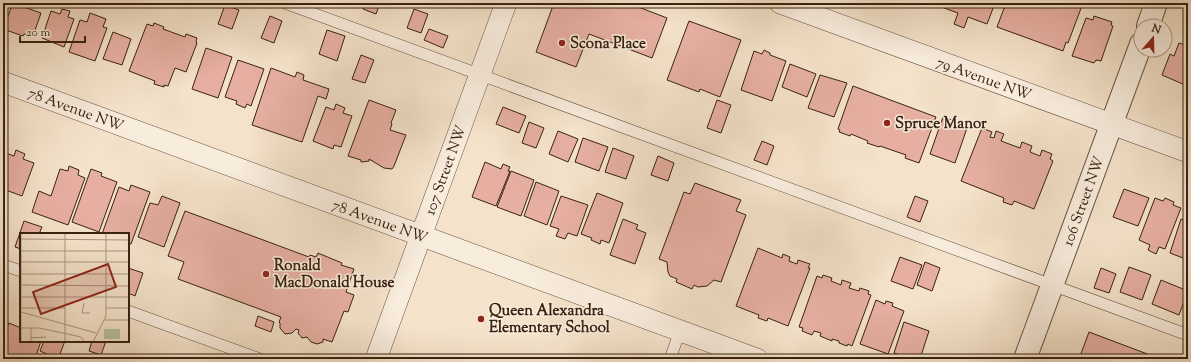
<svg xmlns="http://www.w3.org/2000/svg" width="1191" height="362" viewBox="0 0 1191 362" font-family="'Sorts Mill Goudy',serif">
<rect width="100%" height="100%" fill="#f4e2ca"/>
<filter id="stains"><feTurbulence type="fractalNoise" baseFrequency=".005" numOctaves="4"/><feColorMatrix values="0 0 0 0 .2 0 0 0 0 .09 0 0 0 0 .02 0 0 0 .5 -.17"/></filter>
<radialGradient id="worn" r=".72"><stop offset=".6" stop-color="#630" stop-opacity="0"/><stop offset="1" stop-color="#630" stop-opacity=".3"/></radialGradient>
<g fill="#e6afa2" stroke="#392210">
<path d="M 13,3 L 41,13 L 33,36 L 24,34 L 23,36 L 3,29 Z"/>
<path d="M 365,3 L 380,3 L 376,14 L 363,9 Z"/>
<path d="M 554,3 L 628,3 L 667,18 L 652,58 L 589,34 L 576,67 L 536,52 Z"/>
<path d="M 940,3 L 995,3 L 987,24 L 968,17 L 964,28 L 954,24 L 958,13 L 944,8 L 945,5 Z"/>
<path d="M 1006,3 L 1083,3 L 1068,43 L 1066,42 L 1063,51 L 997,27 Z"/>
<path d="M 225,5 L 239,10 L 232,29 L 218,24 Z"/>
<path d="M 62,9 L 70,11 L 68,17 L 74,19 L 64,47 L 42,38 L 51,11 L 60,14 Z"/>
<path d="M 414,9 L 428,14 L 421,33 L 407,28 Z"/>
<path d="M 90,13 L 106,19 L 103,27 L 107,28 L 95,61 L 69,52 L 80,20 L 87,22 Z"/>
<path d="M 270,16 L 282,21 L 274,43 L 261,38 Z"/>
<path d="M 1094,16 L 1112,22 L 1111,25 L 1113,26 L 1101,61 L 1096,60 L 1094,63 L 1072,56 L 1086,18 L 1093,20 Z"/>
<path d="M 689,21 L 741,40 L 720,97 L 700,89 L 699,92 L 667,80 Z"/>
<path d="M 154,23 L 164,27 L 163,29 L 185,37 L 186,34 L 197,38 L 196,42 L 197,43 L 186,72 L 175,68 L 168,86 L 164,85 L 164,87 L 154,84 L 155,81 L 129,71 L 147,24 L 153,26 Z"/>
<path d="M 429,29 L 448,36 L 443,48 L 424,40 Z"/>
<path d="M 327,30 L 345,36 L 337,61 L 319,54 Z"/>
<path d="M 113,32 L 131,39 L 122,65 L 103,59 Z"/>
<path d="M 1179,43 L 1188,46 L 1188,57 L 1187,60 L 1188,61 L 1188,78 L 1185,85 L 1162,75 L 1170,54 L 1174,56 Z"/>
<path d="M 206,48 L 232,57 L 218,98 L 192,89 Z"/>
<path d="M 764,50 L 770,53 L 770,55 L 786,61 L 772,101 L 741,90 L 754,51 L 762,54 Z"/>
<path d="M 361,55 L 374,60 L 365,83 L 352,79 Z"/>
<path d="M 238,60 L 264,69 L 251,106 L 247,104 L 245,108 L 236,104 L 237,101 L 225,97 Z"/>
<path d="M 790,64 L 816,74 L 807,97 L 782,87 Z"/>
<path d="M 271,68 L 295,77 L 297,72 L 304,75 L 303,80 L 329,89 L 326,99 L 318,96 L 302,142 L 252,125 Z"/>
<path d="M 820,75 L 847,83 L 834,117 L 808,108 Z"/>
<path d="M 853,86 L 936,117 L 919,163 L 905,158 L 906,155 L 880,146 L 879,147 L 867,143 L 868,141 L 851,134 L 850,136 L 839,132 L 840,130 L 838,129 Z"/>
<path d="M 369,100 L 396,110 L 391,123 L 392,124 L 390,130 L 406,135 L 394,166 L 392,169 L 384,168 L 369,159 L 369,161 L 361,162 L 361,160 L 348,156 Z"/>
<path d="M 717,100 L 731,105 L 721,133 L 707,128 Z"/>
<path d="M 336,104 L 345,108 L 343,113 L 352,116 L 341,147 L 334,145 L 333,149 L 313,141 L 326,107 L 334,110 Z"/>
<path d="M 503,107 L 526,116 L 519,133 L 496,124 Z"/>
<path d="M 943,117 L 968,125 L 955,163 L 930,154 Z"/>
<path d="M 529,122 L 544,128 L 536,148 L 522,143 Z"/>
<path d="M 982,128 L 992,132 L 990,137 L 994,138 L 996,131 L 1004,134 L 1001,141 L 1020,148 L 1022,142 L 1032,146 L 1030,152 L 1040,156 L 1042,150 L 1052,154 L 1050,159 L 1053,161 L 1034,209 L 1014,201 L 1012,205 L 1003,202 L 1004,198 L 961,181 Z"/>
<path d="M 558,131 L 578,139 L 568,162 L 549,154 Z"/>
<path d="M 583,138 L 608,147 L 599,171 L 575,162 Z"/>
<path d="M 762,141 L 774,146 L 767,165 L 754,160 Z"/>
<path d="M 613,148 L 634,156 L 626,179 L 605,172 Z"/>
<path d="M 16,150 L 25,154 L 23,159 L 34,163 L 22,196 L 3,189 L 3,152 L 14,156 Z"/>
<path d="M 658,156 L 674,163 L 668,181 L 651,175 Z"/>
<path d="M 485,162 L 501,169 L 503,164 L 510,167 L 508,171 L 510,171 L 496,206 L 472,197 Z"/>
<path d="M 69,166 L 79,170 L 78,175 L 85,178 L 68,225 L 32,212 L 39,191 L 51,196 L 60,169 L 68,171 Z"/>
<path d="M 91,169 L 102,173 L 101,176 L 117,182 L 99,232 L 72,222 Z"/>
<path d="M 511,171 L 534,180 L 521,216 L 497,207 Z"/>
<path d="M 536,182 L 559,191 L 547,225 L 524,216 Z"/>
<path d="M 695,183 L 741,200 L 736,211 L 746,215 L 721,282 L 714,280 L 707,286 L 698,287 L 694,285 L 692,289 L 676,282 L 677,279 L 670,276 L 668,272 L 667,262 L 659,259 L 684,192 L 690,194 Z"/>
<path d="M 131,185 L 150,192 L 131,244 L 128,243 L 128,234 L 102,234 L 119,187 L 129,191 Z"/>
<path d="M 1124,189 L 1149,198 L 1138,226 L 1113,217 Z"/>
<path d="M 597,193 L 623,203 L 609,243 L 601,240 L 600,244 L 591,240 L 592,238 L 581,234 Z"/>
<path d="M 162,196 L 180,203 L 164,247 L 138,237 L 150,203 L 158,205 Z"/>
<path d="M 561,196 L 588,205 L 577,236 L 568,233 L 565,239 L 556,236 L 559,229 L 550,226 Z"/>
<path d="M 915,196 L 928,201 L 920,222 L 907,217 Z"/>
<path d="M 1155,198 L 1163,201 L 1165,198 L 1174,202 L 1173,205 L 1181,208 L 1165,249 L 1159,247 L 1156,254 L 1148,250 L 1150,245 L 1139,240 Z"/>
<path d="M 185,211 L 309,257 L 310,255 L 316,257 L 318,253 L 342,263 L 341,265 L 354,269 L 346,292 L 354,295 L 348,312 L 344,311 L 332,342 L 323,339 L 323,342 L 317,344 L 311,342 L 307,337 L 302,338 L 298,333 L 299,330 L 296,329 L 292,333 L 285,334 L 280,328 L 280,323 L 279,322 L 281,317 L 178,279 L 184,262 L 168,256 Z"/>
<path d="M 1186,213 L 1188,214 L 1188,260 L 1170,253 L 1181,219 L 1184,220 Z"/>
<path d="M 623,219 L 638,225 L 636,229 L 646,233 L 635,264 L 610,255 Z"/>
<path d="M 24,221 L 42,227 L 39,234 L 21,234 L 21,249 L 15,247 Z"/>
<path d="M 758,248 L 782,258 L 783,254 L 790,257 L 789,261 L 797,264 L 798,260 L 810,264 L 808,268 L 810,268 L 788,326 L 768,318 L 767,321 L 758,318 L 759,315 L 736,306 Z"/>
<path d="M 900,257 L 922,265 L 913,289 L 891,281 Z"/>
<path d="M 925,262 L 940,268 L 932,291 L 917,285 Z"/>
<path d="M 1129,267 L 1151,275 L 1142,300 L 1120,292 Z"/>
<path d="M 128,268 L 143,273 L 135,296 L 128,293 Z"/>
<path d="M 1101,268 L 1116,274 L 1109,293 L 1094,288 Z"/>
<path d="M 823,275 L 832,278 L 831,281 L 841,285 L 842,280 L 851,283 L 849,288 L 859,291 L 860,288 L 869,291 L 868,294 L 871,295 L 852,346 L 848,344 L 847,346 L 839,343 L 839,341 L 832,339 L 832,341 L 820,336 L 821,333 L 814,331 L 812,335 L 802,331 L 803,328 L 799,327 L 817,276 L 822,278 Z"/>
<path d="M 1161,280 L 1188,291 L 1179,315 L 1152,304 Z"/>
<path d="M 876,300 L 885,304 L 886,301 L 893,303 L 892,306 L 904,311 L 888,354 L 860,344 Z"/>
<path d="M 258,316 L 274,322 L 271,332 L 255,326 Z"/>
<path d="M 904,322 L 929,331 L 920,359 L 905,359 L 906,357 L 894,353 Z"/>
<path d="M 9,323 L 21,328 L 21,341 L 41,341 L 35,359 L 11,359 L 12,356 L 3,353 L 3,338 Z"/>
<path d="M 1089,332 L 1150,355 L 1149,359 L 1079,359 Z"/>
<path d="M 44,341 L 65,341 L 58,359 L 40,351 Z"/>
<path d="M 92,341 L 106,341 L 101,355 L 89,351 Z"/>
</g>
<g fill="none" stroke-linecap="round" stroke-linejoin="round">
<g stroke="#68523e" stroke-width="12">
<g id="service">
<path d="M 285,3 L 1188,335"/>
<path d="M 3,265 L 21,271"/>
<path d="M 128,311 L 260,359"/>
<path d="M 670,359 L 680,331"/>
</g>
</g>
<g stroke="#68523e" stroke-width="22">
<g id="minor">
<path d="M 780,3 L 1188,152"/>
<path d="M 3,82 L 757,359"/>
<path d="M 376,359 L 506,3"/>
</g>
</g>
<g stroke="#68523e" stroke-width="24">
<g id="tertiary">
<path d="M 1148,26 L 1156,3"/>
<path d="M 1025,359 L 1141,44"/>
</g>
</g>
<use href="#service" stroke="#f8ecdd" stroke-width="11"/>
<use href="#minor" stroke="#f8ecdd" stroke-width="21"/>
<use href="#tertiary" stroke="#f8ecdd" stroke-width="22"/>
</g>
<g fill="#8f2418" stroke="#f8ecdd" stroke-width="1.5">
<circle cx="562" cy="43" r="4"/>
<circle cx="887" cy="123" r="4"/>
<circle cx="266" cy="274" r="4"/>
<circle cx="481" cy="319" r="4"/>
</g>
<g text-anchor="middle" stroke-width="3" stroke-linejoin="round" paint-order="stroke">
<g font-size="15" font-weight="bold" fill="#392210" stroke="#f8ecdd" text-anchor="start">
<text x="570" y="48">Scona Place</text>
<text x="895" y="128">Spruce Manor</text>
<text x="274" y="270">Ronald<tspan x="274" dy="17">MacDonald House</tspan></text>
<text x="489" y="315">Queen Alexandra<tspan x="489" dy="17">Elementary School</tspan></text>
</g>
<g font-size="15" fill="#392210" stroke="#f8ecdd">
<text transform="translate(984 78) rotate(20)" y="5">79 Avenue NW</text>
<text transform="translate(76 109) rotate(20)" y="5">78 Avenue NW</text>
<text transform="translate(445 170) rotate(-70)" y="5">107 Street NW</text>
<text transform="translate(1083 201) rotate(-70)" y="5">106 Street NW</text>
<text transform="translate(380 221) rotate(20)" y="5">78 Avenue NW</text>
</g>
</g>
<g transform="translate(20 233)">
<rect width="109" height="109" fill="#f4e2ca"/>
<path d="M 84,96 L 100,96 L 100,106 L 84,106 Z" fill="#b6c49b"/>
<path fill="none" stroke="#a99580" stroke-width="1" d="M 1,6 L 109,7M 0,18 L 109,18M 0,29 L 109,29M 0,41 L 109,41M 0,52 L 109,53M 0,64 L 109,64M 64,70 L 62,80 L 70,80M 1,75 L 45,75M 86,75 L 109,75M 1,79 L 76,100M 85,87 L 109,87M 1,95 L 19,95 L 61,104 L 64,109M 11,95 L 11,109M 11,105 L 26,104M 1,109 L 1,0M 45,109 L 45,0M 73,109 L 86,83 L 86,0"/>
<path fill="#8f2418" fill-opacity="0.15" stroke="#8f2418" stroke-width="2" d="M 88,31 L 96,54 L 21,81 L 13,59 Z"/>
<rect width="109" height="109" fill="none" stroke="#392210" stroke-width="2"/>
</g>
<rect width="1191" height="362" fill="none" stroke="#f4e2ca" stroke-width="16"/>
<rect x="4" y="4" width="1183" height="354" fill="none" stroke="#392210" stroke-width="2"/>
<rect x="8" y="8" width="1175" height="346" fill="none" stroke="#392210"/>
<g transform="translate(1153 38) rotate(20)"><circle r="19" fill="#f8ecdd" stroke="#ac9b8b"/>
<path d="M0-3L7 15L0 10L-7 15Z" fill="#8f2418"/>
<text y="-6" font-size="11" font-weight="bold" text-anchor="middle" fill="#392210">N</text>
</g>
<path d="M20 36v6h65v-6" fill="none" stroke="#392210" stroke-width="2"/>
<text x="26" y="36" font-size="12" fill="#392210" stroke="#f8ecdd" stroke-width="3" paint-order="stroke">20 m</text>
<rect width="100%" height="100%" filter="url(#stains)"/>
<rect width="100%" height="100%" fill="url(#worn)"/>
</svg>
